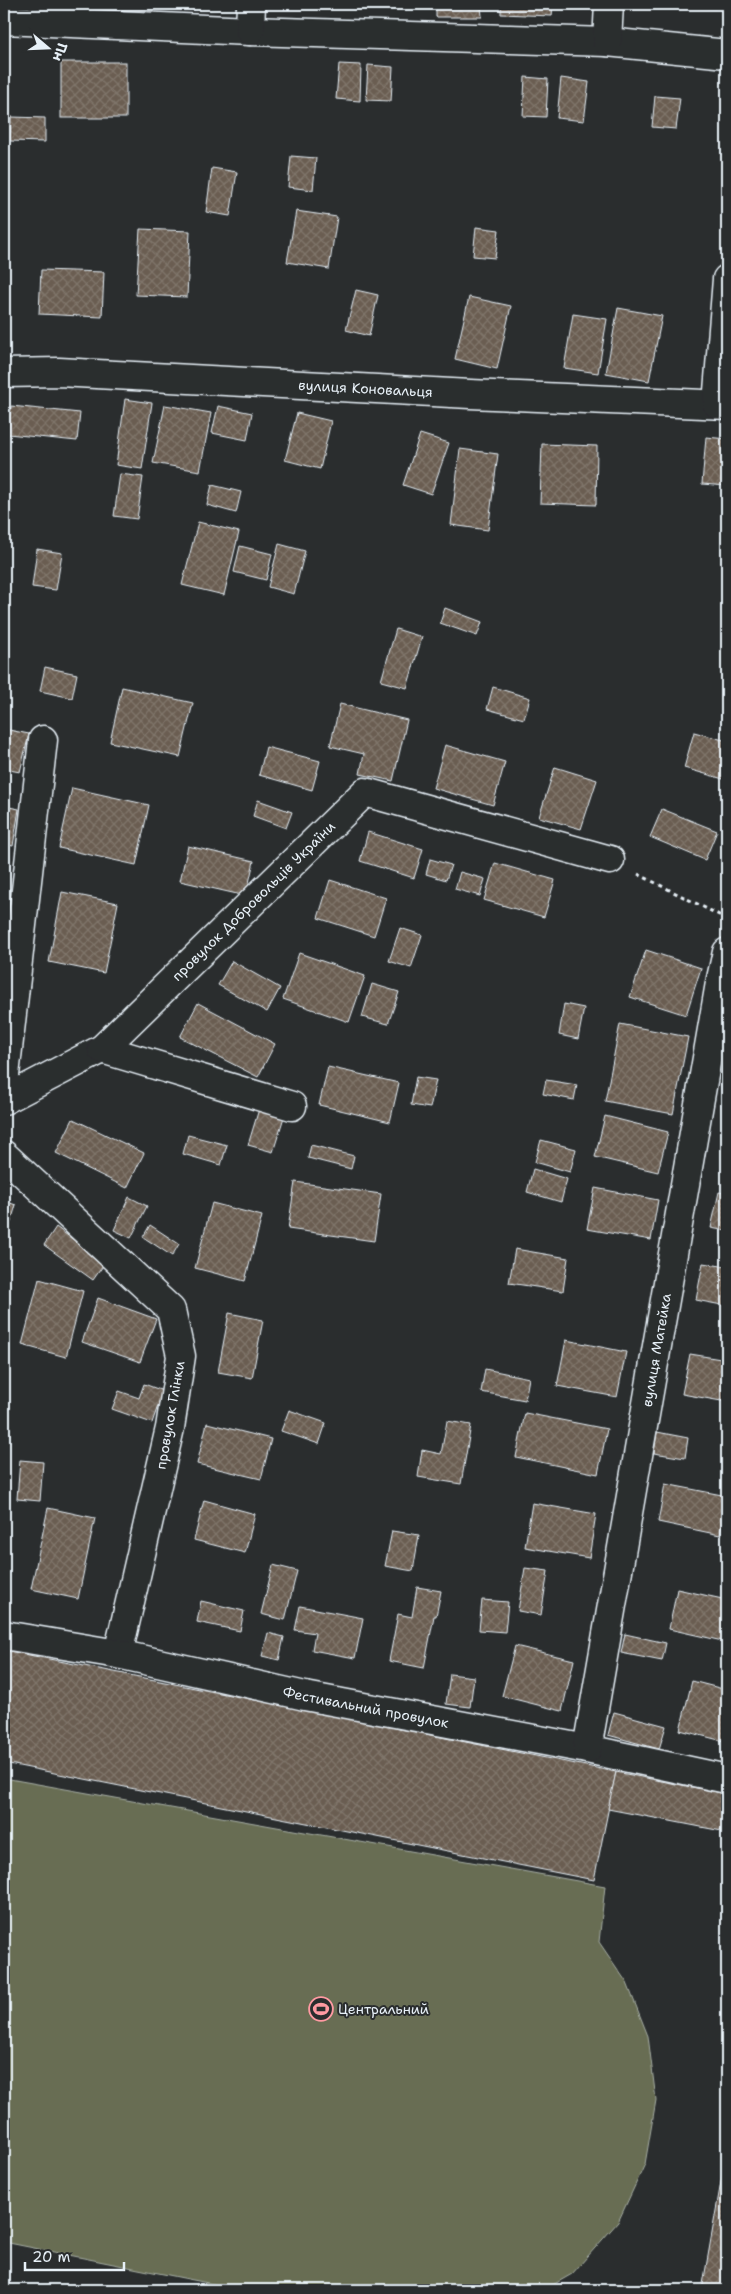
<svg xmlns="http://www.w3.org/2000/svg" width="731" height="2294" viewBox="0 0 731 2294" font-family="'Shantell Sans',sans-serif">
<defs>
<pattern id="building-cross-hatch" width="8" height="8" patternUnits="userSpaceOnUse" patternTransform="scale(1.25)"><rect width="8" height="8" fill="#6a5d51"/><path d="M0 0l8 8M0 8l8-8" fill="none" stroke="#7f756b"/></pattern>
</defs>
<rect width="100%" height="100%" fill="#2a2d2e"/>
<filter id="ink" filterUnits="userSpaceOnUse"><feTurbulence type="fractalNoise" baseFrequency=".02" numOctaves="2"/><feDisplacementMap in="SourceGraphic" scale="10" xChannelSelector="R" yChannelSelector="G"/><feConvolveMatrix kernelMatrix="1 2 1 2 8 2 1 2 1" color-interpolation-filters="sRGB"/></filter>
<g filter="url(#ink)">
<path fill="#676d53" stroke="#a8afa6" d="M 4,1778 L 605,1886 L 599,1942 L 627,1983 L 648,2036 L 656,2100 L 645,2164 L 618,2222 L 572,2274 L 544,2290 L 243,2290 L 4,2242 Z"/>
<g fill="url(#building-cross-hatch)" stroke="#e8f1f8">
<path d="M 436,4 L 481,4 L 482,17 L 436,17 Z"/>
<path d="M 501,4 L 553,4 L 552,16 L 501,14 Z"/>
<path d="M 654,4 L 716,4 L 716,8 L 654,7 Z"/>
<rect x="61" y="62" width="65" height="56"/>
<path d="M 339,64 L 361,65 L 360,101 L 336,99 Z"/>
<path d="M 368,65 L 393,67 L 391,101 L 366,100 Z"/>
<path d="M 525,77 L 548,79 L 546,117 L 523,116 Z"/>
<path d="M 561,78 L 589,82 L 584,121 L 557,118 Z"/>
<path d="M 655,96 L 680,98 L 676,129 L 652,127 Z"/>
<path d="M 11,117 L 45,118 L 45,142 L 10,141 Z"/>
<path d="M 291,156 L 316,158 L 313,190 L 288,187 Z"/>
<path d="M 212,168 L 237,172 L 230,216 L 206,212 Z"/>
<path d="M 296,211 L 337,217 L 329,269 L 287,262 Z"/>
<path d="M 476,227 L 499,230 L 495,258 L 473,256 Z"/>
<path d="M 140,229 L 190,231 L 187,297 L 136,295 Z"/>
<path d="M 41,270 L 104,272 L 102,317 L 39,314 Z"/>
<path d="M 356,290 L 378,295 L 369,336 L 346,330 Z"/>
<path d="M 469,297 L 511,306 L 497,369 L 455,359 Z"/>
<path d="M 618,308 L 662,316 L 649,381 L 606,373 Z"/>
<path d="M 573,314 L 607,319 L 598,373 L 564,368 Z"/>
<path d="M 125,399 L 152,403 L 142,469 L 116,465 Z"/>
<path d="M 165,405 L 211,413 L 200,471 L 153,463 Z"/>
<path d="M 11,406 L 80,413 L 77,441 L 8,434 Z"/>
<path d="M 218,406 L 252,413 L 247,440 L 212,433 Z"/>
<path d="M 297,413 L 331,421 L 320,469 L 285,460 Z"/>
<path d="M 420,434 L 449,443 L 431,494 L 403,485 Z"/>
<path d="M 706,437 L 727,439 L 727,486 L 702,484 Z"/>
<path d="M 542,444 L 597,446 L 596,505 L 540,503 Z"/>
<path d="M 460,449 L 498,454 L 488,530 L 451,525 Z"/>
<path d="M 120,474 L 143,477 L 137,519 L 114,516 Z"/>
<path d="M 212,485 L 241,492 L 236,513 L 207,505 Z"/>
<path d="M 198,522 L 239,532 L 224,595 L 182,585 Z"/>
<path d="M 279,544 L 305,551 L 294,594 L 268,587 Z"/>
<path d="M 240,546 L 272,554 L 266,580 L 234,572 Z"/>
<path d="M 37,549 L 62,553 L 56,590 L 32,587 Z"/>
<path d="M 445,608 L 482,622 L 477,636 L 440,623 Z"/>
<path d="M 396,629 L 422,637 L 407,688 L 381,681 Z"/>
<path d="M 45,667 L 77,674 L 72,698 L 40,691 Z"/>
<path d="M 122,687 L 193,703 L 180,757 L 110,742 Z"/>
<path d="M 493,687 L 530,698 L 524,719 L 487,709 Z"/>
<path d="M 340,704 L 407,720 L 393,781 L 360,774 L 364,754 L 330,746 Z"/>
<path d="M 4,729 L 29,734 L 20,772 L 4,769 Z"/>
<path d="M 694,732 L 727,741 L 727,780 L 684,768 Z"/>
<path d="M 445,745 L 505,762 L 493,805 L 433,788 Z"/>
<path d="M 266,747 L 320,761 L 312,790 L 259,775 Z"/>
<path d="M 555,767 L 597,780 L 581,829 L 539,817 Z"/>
<path d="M 72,788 L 149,805 L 136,865 L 59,848 Z"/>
<path d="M 258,800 L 292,812 L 286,828 L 253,816 Z"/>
<path d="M 4,806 L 19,809 L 13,846 L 4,844 Z"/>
<path d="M 662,809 L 717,831 L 705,860 L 650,837 Z"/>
<path d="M 368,832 L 423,849 L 414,878 L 360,861 Z"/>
<path d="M 188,846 L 254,861 L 246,896 L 180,881 Z"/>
<path d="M 430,859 L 451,865 L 446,880 L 426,874 Z"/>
<path d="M 495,863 L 555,880 L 544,917 L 484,900 Z"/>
<path d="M 460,872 L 485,879 L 480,896 L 455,889 Z"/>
<path d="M 330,880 L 386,898 L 374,936 L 318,918 Z"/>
<path d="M 62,892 L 118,903 L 104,973 L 49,962 Z"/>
<path d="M 400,928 L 422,935 L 411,968 L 389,961 Z"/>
<path d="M 646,950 L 701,968 L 686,1015 L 630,997 Z"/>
<path d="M 299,953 L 365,976 L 349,1022 L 283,999 Z"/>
<path d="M 232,961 L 280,988 L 267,1012 L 218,985 Z"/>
<path d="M 372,984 L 399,992 L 388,1024 L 362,1017 Z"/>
<path d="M 198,1003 L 275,1044 L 258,1077 L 180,1037 Z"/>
<path d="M 564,1004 L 584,1008 L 578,1039 L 559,1035 Z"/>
<path d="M 620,1024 L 688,1037 L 673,1114 L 605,1101 Z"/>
<path d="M 328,1067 L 399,1083 L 390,1122 L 319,1105 Z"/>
<path d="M 416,1077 L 436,1080 L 430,1108 L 411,1105 Z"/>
<path d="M 546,1080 L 577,1085 L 574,1100 L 543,1094 Z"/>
<path d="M 259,1109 L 284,1117 L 273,1152 L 248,1145 Z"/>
<path d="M 605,1116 L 668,1132 L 658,1172 L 595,1157 Z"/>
<path d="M 73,1119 L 144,1153 L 127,1188 L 56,1153 Z"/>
<path d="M 188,1135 L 227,1145 L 221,1165 L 183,1154 Z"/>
<path d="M 541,1140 L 576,1149 L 570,1172 L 535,1162 Z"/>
<path d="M 311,1145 L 354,1156 L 351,1169 L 308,1158 Z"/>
<path d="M 727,1148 L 727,1168 L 724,1167 Z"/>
<path d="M 533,1169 L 567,1179 L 561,1202 L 527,1192 Z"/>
<path d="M 295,1182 L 381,1194 L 374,1241 L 288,1229 Z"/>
<path d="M 595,1188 L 658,1200 L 651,1240 L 587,1229 Z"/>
<path d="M 719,1192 L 727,1194 L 727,1231 L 711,1228 Z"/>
<path d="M 129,1197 L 147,1206 L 131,1238 L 114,1230 Z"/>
<path d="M 4,1201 L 16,1205 L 7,1235 L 4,1234 Z"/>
<path d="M 212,1203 L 262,1216 L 245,1281 L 195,1268 Z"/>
<path d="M 150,1225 L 179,1244 L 172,1256 L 143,1237 Z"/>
<path d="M 56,1227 L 105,1263 L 93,1280 L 44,1245 Z"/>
<path d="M 515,1249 L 568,1258 L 563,1291 L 509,1283 Z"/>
<path d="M 703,1263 L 727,1267 L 727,1306 L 696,1300 Z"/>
<path d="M 39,1279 L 83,1291 L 66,1357 L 22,1345 Z"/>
<path d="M 98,1298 L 156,1319 L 140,1362 L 82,1342 Z"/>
<path d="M 229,1313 L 263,1320 L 252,1378 L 218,1372 Z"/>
<path d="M 566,1340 L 626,1352 L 617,1397 L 557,1386 Z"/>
<path d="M 690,1354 L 727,1360 L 727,1402 L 682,1394 Z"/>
<path d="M 485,1369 L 529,1378 L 525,1400 L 481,1392 Z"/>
<path d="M 144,1384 L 163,1391 L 152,1423 L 112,1409 L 119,1391 L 139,1398 Z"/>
<path d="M 289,1410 L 326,1423 L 319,1444 L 281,1431 Z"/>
<path d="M 525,1413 L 607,1429 L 598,1474 L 516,1457 Z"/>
<path d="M 447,1421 L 471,1425 L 461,1484 L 418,1477 L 422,1450 L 441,1454 Z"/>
<path d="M 207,1423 L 271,1439 L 261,1479 L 197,1464 Z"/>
<path d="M 657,1432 L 688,1438 L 685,1458 L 654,1453 Z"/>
<path d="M 20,1460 L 43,1462 L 40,1501 L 17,1499 Z"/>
<path d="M 665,1484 L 727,1496 L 720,1535 L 658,1522 Z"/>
<path d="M 204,1500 L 255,1514 L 245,1553 L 194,1540 Z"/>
<path d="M 532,1503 L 596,1514 L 589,1558 L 525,1547 Z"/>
<path d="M 48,1508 L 95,1518 L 78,1599 L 31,1589 Z"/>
<path d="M 4,1521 L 7,1521 L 4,1544 Z"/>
<path d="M 392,1531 L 419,1535 L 413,1571 L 385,1566 Z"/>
<path d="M 273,1565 L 297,1571 L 285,1620 L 261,1614 Z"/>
<path d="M 525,1568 L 548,1571 L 541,1615 L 518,1611 Z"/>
<path d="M 417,1587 L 441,1591 L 436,1616 L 434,1616 L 424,1668 L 389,1661 L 398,1614 L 412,1617 Z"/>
<path d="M 677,1589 L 727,1600 L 727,1642 L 669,1629 Z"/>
<path d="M 482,1600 L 508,1602 L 505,1632 L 479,1630 Z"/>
<path d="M 201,1601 L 244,1611 L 240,1631 L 197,1622 Z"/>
<path d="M 300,1606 L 363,1618 L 355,1658 L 312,1650 L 315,1633 L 295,1630 Z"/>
<path d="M 268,1633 L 284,1637 L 279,1660 L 262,1656 Z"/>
<path d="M 625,1634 L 666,1643 L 662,1661 L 621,1653 Z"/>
<path d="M 515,1646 L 574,1660 L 562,1711 L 502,1696 Z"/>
<path d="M 4,1650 L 616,1772 L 594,1880 L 4,1763 Z"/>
<path d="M 450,1674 L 474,1677 L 470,1707 L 446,1704 Z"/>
<path d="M 692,1681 L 727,1690 L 727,1742 L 680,1730 Z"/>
<path d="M 614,1712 L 666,1726 L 659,1749 L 608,1735 Z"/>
<path d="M 616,1772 L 727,1794 L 727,1832 L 608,1809 Z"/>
<path d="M 727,2148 L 727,2290 L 702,2290 Z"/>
</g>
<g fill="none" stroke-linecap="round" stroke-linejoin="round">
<g stroke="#e8f1f8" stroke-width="31">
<g id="street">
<path d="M 4,20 L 250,31 L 607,42 L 727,54"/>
<path d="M 250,31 L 251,4"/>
<path d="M 607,42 L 609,4"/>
<path id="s1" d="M 4,373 L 59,372 L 470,394 L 727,405"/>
<path d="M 717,404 L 727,279"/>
<path d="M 4,1084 L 43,740"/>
<path d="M 4,1100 L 102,1049"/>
<path id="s2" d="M 292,1106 L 102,1049 L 365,792 L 610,860"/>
<path d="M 4,1155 L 171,1310 L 181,1356 L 170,1428 L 118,1654"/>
<path id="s3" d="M 4,1635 L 118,1654 L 305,1696 L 587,1749 L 727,1779"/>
<path id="s4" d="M 587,1749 L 720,983 L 727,952"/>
</g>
</g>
<path stroke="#e8f1f8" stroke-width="3" stroke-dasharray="4 4" stroke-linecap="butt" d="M 638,874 L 727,919"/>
<use href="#street" stroke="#2a2d2e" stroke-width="28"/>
</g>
</g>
<defs>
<g id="stadium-ring" transform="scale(1.25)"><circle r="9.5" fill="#2a2d2e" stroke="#ff9aa2" stroke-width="1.5"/><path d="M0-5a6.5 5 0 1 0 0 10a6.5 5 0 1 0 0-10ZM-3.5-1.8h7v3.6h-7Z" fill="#ff9aa2"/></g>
</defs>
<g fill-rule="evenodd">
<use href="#stadium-ring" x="321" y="2009"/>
</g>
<g text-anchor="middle" stroke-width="4" stroke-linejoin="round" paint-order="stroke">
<g font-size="14" fill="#e8f1f8" stroke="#2a2d2e">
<text dy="5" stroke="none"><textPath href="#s1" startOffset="362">вулиця Коновальця</textPath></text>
<text dy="5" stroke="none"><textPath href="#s2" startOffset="410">провулок Добровольців України</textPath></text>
<text dy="5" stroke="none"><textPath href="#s4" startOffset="405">вулиця Матейка</textPath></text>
<text transform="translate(170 1415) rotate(-80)" y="5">провулок Глінки</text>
<text dy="5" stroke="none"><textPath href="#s3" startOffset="369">Фестивальний провулок</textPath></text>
</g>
<g font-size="14" fill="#e8f1f8" stroke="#2a2d2e" text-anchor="start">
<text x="338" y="2014">Центральний</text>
</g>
</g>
<rect width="731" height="2294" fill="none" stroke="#2a2d2e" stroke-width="20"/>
<rect x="10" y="10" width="711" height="2274" fill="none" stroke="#e8f1f8" stroke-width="2" filter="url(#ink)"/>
<g transform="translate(48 48) rotate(109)" stroke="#2a2d2e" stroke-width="4" paint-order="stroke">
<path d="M0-4L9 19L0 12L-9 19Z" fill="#e8f1f8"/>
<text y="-8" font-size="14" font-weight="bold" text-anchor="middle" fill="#e8f1f8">Пн</text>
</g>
<path d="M25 2262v8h99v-8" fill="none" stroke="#e8f1f8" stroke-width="2.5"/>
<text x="32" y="2262" font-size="15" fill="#e8f1f8" stroke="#2a2d2e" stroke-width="4" paint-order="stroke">20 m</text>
</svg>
